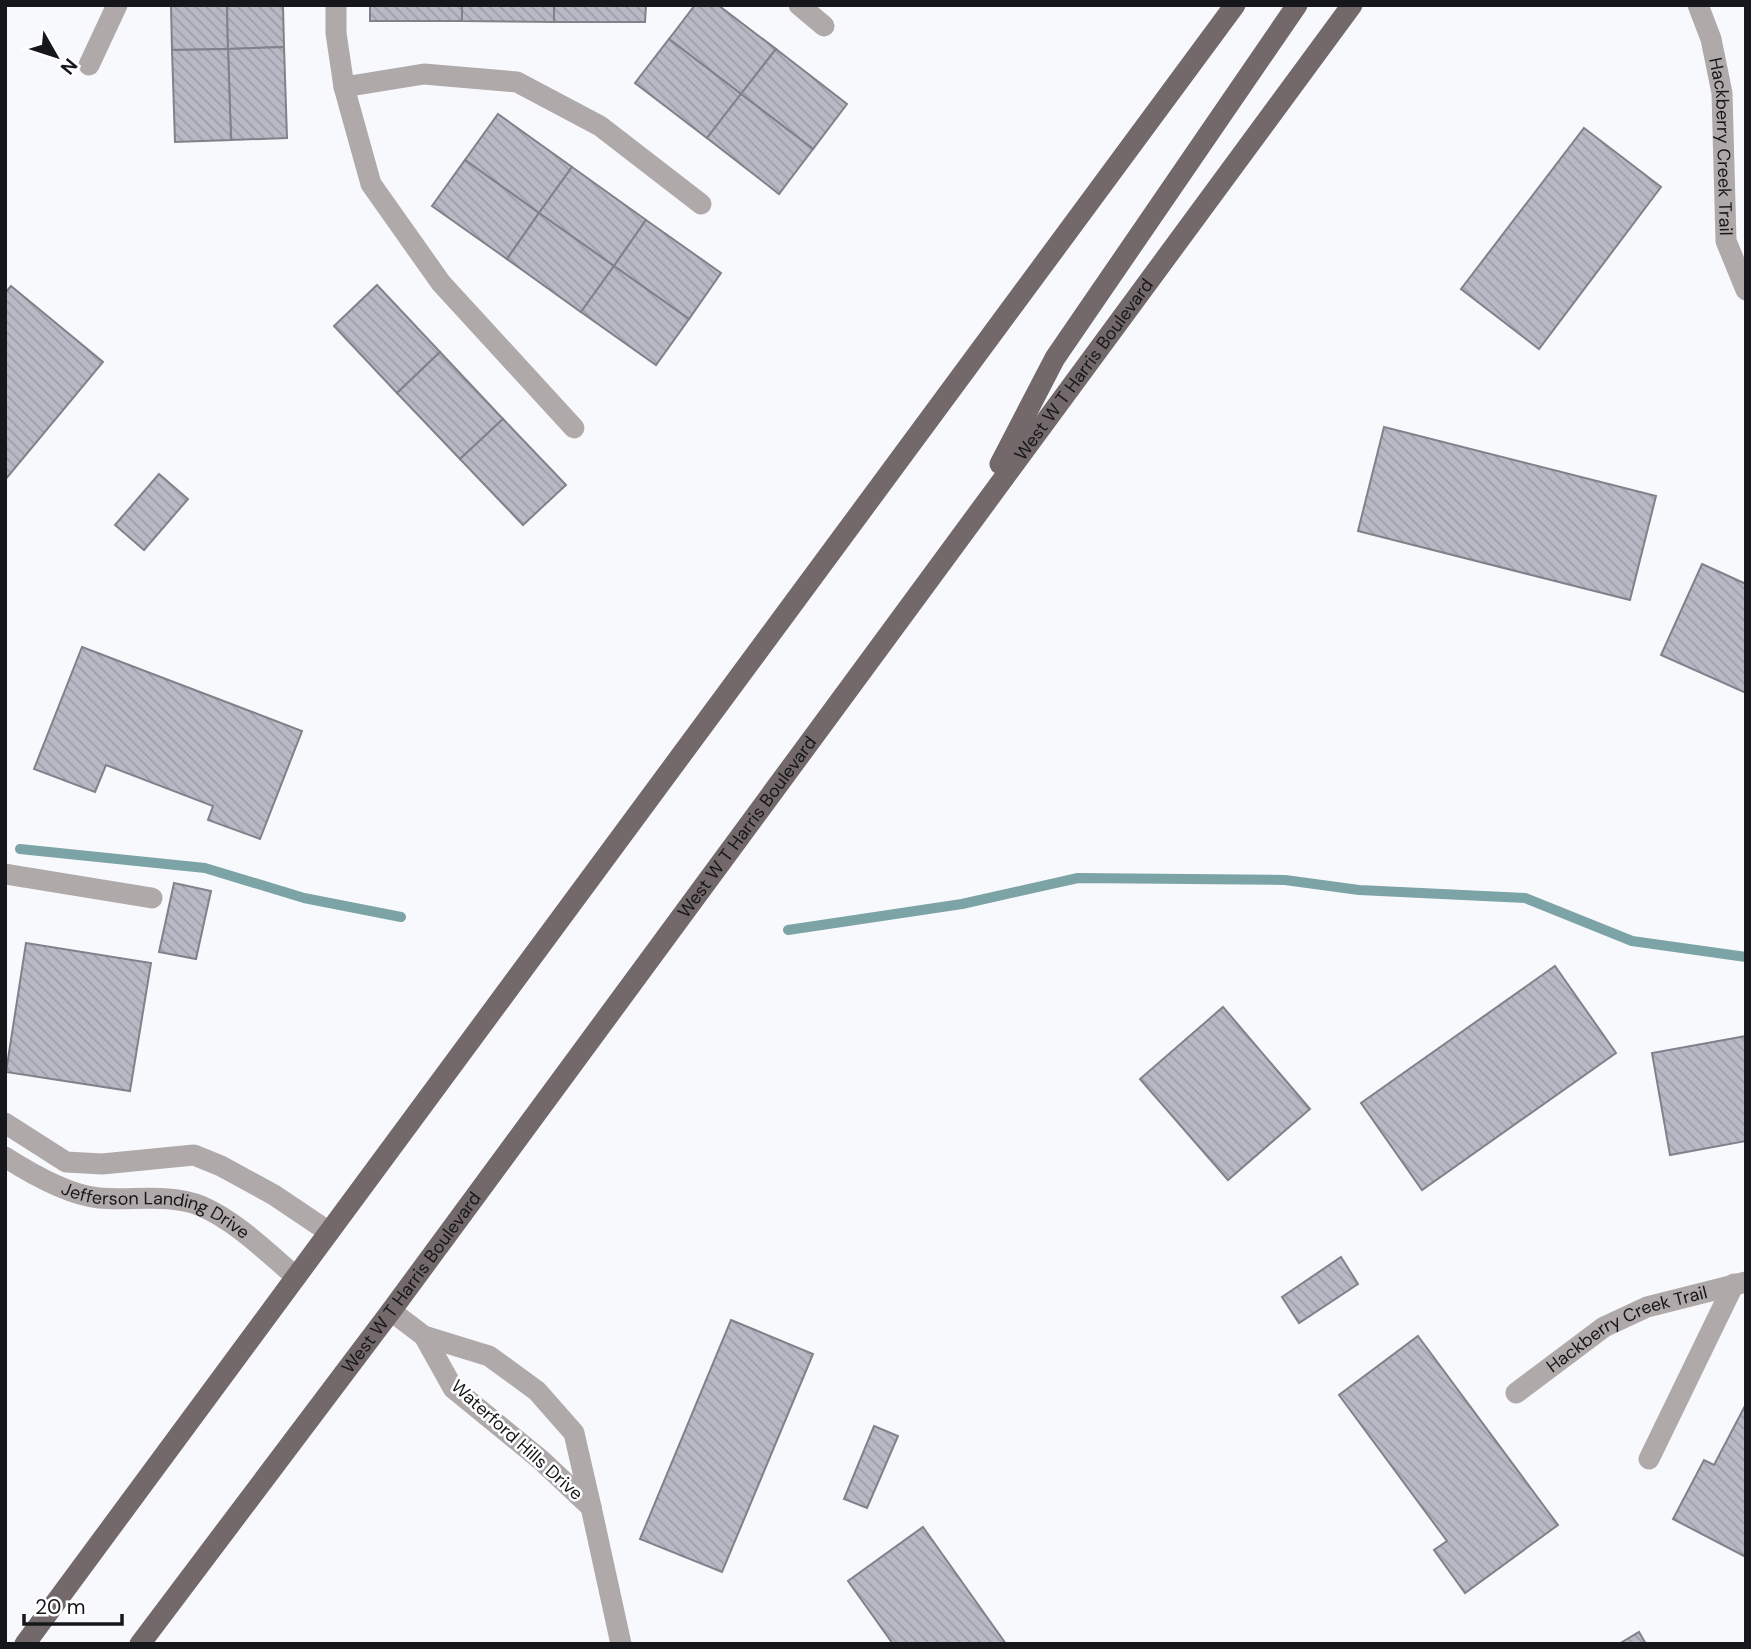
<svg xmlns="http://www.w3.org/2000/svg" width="1751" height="1649" viewBox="0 0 1751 1649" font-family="'DM Sans',sans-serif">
<defs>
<pattern id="building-back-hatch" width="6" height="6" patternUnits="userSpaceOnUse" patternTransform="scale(1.75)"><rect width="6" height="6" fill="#b8b9c5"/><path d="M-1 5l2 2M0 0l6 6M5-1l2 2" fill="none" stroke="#9d9ea9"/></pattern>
</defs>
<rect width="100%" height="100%" fill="#f8f9fd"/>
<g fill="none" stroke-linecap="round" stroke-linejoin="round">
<g stroke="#7ca3a5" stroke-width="10">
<path d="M 20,849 L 205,868 L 304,898 L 401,917"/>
<path d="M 788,930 L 962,904 L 1078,878 L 1285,880 L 1359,890 L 1525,898 L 1632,941 L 1746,957"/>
</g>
</g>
<g fill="url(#building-back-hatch)" stroke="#80818b" stroke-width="2">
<path d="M 171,5 L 227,5 L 228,49 L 172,50 Z"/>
<path d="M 227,5 L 283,5 L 284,47 L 228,49 Z"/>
<rect x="370" y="5" width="92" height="16"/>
<path d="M 462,5 L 554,5 L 554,22 L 462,21 Z"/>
<path d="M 554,5 L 646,5 L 645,22 L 554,22 Z"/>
<path d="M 695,5 L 718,5 L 776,49 L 741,94 L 669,39 Z"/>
<path d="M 669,39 L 741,94 L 707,138 L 635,83 Z"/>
<path d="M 284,47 L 287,138 L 231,140 L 228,49 Z"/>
<path d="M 228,49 L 231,140 L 175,142 L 172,50 Z"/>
<path d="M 776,49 L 847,104 L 813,149 L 741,94 Z"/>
<path d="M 741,94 L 813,149 L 779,194 L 707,138 Z"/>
<path d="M 498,114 L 572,167 L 539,213 L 465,160 Z"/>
<path d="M 1584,128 L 1661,187 L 1539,349 L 1461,289 Z"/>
<path d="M 465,160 L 539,213 L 507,259 L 432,206 Z"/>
<path d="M 572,167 L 646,220 L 614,266 L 539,213 Z"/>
<path d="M 539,213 L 614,266 L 581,312 L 507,259 Z"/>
<path d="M 646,220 L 721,273 L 689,319 L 614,266 Z"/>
<path d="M 614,266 L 689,319 L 656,365 L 581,312 Z"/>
<path d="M 377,285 L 440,352 L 397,393 L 334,326 Z"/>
<path d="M 11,286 L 103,362 L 5,480 L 5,293 Z"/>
<path d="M 440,352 L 503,419 L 460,459 L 397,393 Z"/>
<path d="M 503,419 L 566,485 L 523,525 L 460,459 Z"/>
<path d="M 1384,427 L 1656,496 L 1630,600 L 1358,531 Z"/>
<path d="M 159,474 L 188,499 L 144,550 L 115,525 Z"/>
<path d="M 1702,564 L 1746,584 L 1746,693 L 1661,655 Z"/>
<path d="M 82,647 L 302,731 L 260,839 L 208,820 L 213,806 L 106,765 L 95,792 L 34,769 Z"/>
<path d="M 174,883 L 211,891 L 196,959 L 159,952 Z"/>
<path d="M 26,943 L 151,963 L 130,1091 L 6,1072 Z"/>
<path d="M 1555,966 L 1616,1053 L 1422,1190 L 1361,1103 Z"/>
<path d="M 1223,1007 L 1310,1109 L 1228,1180 L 1140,1079 Z"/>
<path d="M 1746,1036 L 1746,1141 L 1670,1155 L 1652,1053 Z"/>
<path d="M 1341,1257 L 1358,1284 L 1299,1323 L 1282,1297 Z"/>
<path d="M 731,1320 L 813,1354 L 722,1572 L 640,1539 Z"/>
<path d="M 1418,1336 L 1558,1525 L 1465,1593 L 1434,1550 L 1447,1541 L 1339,1395 Z"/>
<path d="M 1746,1404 L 1746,1557 L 1673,1519 L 1704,1460 L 1714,1465 Z"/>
<path d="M 874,1426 L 898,1436 L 867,1508 L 844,1499 Z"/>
<path d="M 923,1527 L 1006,1644 L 893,1644 L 848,1581 Z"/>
<path d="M 1639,1632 L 1646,1644 L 1619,1644 Z"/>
</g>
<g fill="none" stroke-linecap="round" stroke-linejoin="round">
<g stroke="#b0a9aa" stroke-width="21">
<path d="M 336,5 L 336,33 L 344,87 L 371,184 L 441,283 L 574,428"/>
<path d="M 799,5 L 824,26"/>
<path id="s1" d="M 1698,5 L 1711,39 L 1722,93 L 1726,241 L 1746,290"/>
<path d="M 89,65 L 117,5"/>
<path d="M 344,87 L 424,74 L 517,82 L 600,126 L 701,204"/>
<path d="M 5,874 L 152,898"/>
<path d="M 5,1123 L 66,1162 L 102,1164 L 194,1155 L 221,1166 L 274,1195 L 329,1232"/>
<path id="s2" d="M 5,1157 C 30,1173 69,1195 99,1198 C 132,1201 169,1193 201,1206 C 236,1221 267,1252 296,1277"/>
<path d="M 391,1311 L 424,1336 L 489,1356 L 537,1391 L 574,1433 L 591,1507 L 541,1460 L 453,1388 L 424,1336"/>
<path id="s3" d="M 1516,1393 L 1604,1327 L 1647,1307 L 1746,1282"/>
<path d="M 1649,1459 L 1734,1284"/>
<path d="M 591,1507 L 621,1644"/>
</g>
<g stroke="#73686a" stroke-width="21">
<path d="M 1000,464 L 1055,358 L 1297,5"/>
<path d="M 25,1644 L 1235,5"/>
<path id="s4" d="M 140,1644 L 391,1311 L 1352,5"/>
</g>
</g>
<g text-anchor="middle" stroke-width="5" stroke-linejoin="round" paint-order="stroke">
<g font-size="18" fill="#16171b" stroke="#fff">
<text dy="6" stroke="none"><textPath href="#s1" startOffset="145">Hackberry Creek Trail</textPath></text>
<text dy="6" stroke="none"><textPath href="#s4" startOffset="1586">West W T Harris Boulevard</textPath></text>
<text dy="6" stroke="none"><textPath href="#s4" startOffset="1018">West W T Harris Boulevard</textPath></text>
<text dy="6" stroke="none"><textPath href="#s2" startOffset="163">Jefferson Landing Drive</textPath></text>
<text dy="6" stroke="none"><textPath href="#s4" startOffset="452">West W T Harris Boulevard</textPath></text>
<text dy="6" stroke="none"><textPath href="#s3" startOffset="130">Hackberry Creek Trail</textPath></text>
<text transform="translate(517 1440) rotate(42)" y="6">Waterford Hills Drive</text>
</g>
</g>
<rect width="1751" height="1649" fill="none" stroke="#16171b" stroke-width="14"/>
<g transform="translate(56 56) rotate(129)" stroke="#ffffff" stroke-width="5" paint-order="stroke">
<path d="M0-5L12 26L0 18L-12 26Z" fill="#16171b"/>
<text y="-10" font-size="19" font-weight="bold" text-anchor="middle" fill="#16171b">N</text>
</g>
<path d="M24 1614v10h98v-10" fill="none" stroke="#16171b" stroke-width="3.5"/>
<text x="35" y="1614" font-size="21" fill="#16171b" stroke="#ffffff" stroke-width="5" paint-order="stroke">20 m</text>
</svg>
